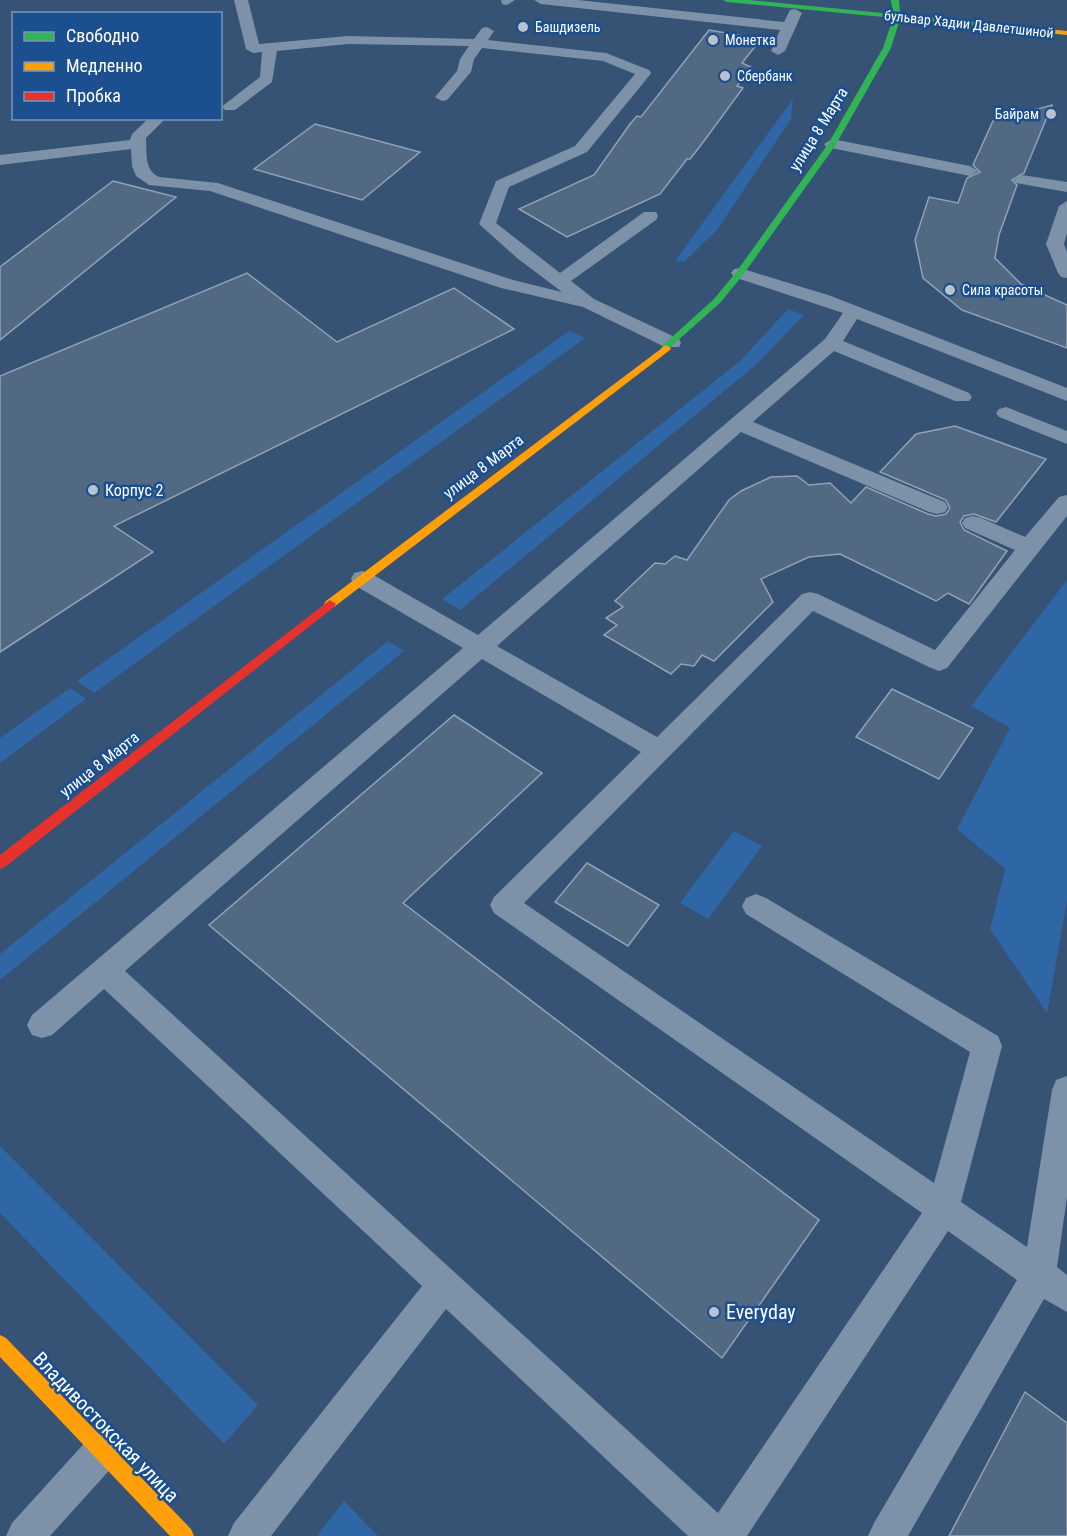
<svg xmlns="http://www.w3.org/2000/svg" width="1067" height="1536" viewBox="0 0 1067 1536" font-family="'Roboto Condensed',sans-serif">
<rect width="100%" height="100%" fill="#365274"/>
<g fill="#2f66a5">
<path d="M 793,99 L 791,119 L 717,230 L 684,262 L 675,261 Z"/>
<path d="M 788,309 L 804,315 L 757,364 L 460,610 L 442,599 L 741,360 Z"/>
<path d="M 569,331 L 585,338 L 94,693 L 77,681 Z"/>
<path d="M 1067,580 L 1067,901 L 1047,1013 L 990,929 L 1005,869 L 957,829 L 1010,728 L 971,706 Z"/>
<path d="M 388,641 L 404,651 L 0,980 L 0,954 Z"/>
<path d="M 70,688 L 86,699 L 0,763 L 0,738 Z"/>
<path d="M 734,831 L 762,846 L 708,919 L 680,903 Z"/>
<path d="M 0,1146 L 258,1405 L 224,1444 L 0,1213 Z"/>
<path d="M 344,1501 L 378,1536 L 317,1536 Z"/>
</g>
<g fill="#526984" stroke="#92a2b6" stroke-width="1.5">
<path d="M 709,30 L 761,39 L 742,63 L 751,67 L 737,86 L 743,88 L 701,145 L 690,159 L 687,159 L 660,194 L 567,237 L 519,209 L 594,175 L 630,124 L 637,116 L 641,117 Z"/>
<path d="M 1052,105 L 1024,173 L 1012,180 L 1017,185 L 999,235 L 995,258 L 1021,284 L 1067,305 L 1067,348 L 962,310 L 923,278 L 915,240 L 929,197 L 958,203 L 967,178 L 980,172 L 973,165 L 993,121 Z"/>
<path d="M 315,124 L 420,152 L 362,200 L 254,169 Z"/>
<path d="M 113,181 L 176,197 L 0,340 L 0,267 Z"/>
<path d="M 247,273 L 337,342 L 454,288 L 514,329 L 114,526 L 153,552 L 0,652 L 0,376 Z"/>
<path d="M 955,426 L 1046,459 L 996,522 L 974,514 L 964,516 L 960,522 L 964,530 L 1007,551 L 969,604 L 948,593 L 936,601 L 840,554 L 809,557 L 761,579 L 773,602 L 714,661 L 702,655 L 694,666 L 681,664 L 671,674 L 604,635 L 617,625 L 606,618 L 623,607 L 615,601 L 655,563 L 665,564 L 675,556 L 687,560 L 729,500 L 741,491 L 771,477 L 797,476 L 809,485 L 830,483 L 851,503 L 866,487 L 928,514 L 936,516 L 946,514 L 950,508 L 946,500 L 880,472 L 916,434 Z"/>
<path d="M 892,689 L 973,728 L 939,779 L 856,737 Z"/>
<path d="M 454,715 L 542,773 L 403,903 L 819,1220 L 722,1358 L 209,925 Z"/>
<path d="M 587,863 L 659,905 L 628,946 L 555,902 Z"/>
<path d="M 1025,1392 L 1067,1423 L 1067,1536 L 949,1536 Z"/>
</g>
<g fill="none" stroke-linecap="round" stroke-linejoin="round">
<g fill="#7d92a8" fill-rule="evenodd">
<path d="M 234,0 L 248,0 L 259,44 L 348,36 L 474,39 L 482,28 L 487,27 L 494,31 L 488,40 L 606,53 L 649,70 L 651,73 L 649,76 L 587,152 L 509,187 L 496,223 L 560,273 L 644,212 L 656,212 L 658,216 L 656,220 L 571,281 L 594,299 L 679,339 L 681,343 L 679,347 L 665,347 L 583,307 L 501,288 L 210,191 L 149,185 L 136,176 L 132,166 L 131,149 L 0,165 L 0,155 L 130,140 L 132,134 L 149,118 L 166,118 L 146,138 C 147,153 144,170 159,177 L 218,183 L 513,280 L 562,292 L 517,258 L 479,224 L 496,181 L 575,146 L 635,74 L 603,61 L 482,48 L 474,59 L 471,72 L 447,100 L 442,101 L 435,97 L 457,71 L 460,59 L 469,46 L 348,44 L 277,51 L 272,82 L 235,110 L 225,110 L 222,107 L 225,104 L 260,77 L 262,52 L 253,53 L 246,49 Z"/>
<path d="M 501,0 L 515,0 L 507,5 L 502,4 Z"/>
<path d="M 534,0 L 578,0 L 784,22 L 790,10 L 795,9 L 802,13 L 785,51 L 778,55 L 771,51 L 780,30 L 541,4 Z"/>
<path d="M 832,139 L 970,166 L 978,171 L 970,176 L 826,147 L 824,144 Z"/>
<path d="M 1022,175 L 1067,182 L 1067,192 L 1016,183 L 1014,180 Z"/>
<path d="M 1067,201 L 1067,233 L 1064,244 L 1067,252 L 1067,278 L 1061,277 L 1058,273 L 1046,244 L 1059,206 Z"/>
<path d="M 740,268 L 831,296 L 1067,388 L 1067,401 L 857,319 L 843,341 L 969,393 L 972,397 L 969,401 L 955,401 L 834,351 L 753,422 L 945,502 L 948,507 L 945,512 L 937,514 L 929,512 L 741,432 L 497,646 L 657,737 L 802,594 L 810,592 L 818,594 L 935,650 L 1015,550 L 965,528 L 962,523 L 965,518 L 973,516 L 981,518 L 1025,537 L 1059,497 L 1067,495 L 1067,516 L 947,668 L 939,671 L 931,668 L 813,611 L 524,903 L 934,1183 L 970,1052 L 746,914 L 742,906 L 746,898 L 756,894 L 766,898 L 998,1036 L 1002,1046 L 961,1202 L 1027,1247 L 1052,1090 L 1056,1080 L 1067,1076 L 1067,1197 L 1057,1267 L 1067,1275 L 1067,1312 L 1044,1299 L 908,1536 L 868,1536 L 874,1523 L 1017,1280 L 948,1231 L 747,1536 L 688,1536 L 446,1309 L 271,1536 L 228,1536 L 234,1523 L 422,1286 L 104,989 L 52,1035 L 42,1038 L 32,1035 L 27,1025 L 32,1015 L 463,648 L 354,585 L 351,579 L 354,573 L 362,571 L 370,573 L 478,635 L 825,339 L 843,313 L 734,277 L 731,273 L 734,269 ZM 482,659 L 641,752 L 494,897 L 490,905 L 494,913 L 922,1213 L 718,1513 L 125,971 Z"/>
<path d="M 1006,407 L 1067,431 L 1067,444 L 999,417 L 996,413 L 999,409 Z"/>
<path d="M 102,1433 L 115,1438 L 120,1451 L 115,1464 L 50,1536 L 6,1536 L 12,1523 L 89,1438 Z"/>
</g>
<path fill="#30b455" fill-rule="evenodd" d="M 723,0 L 749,0 L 893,14 L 891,0 L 899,0 L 900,14 L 978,22 L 982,24 L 978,26 L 900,19 L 891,48 L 835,146 L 743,275 L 720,303 L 666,351 L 661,348 L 662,346 L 714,299 L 737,271 L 828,144 L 883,48 L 893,18 L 727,2 Z"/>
<g fill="#ff9f0a" fill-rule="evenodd">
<path d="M 978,22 L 1067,31 L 1067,35 L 975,26 L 975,22 Z"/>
<path d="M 666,345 L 671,348 L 670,350 L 334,607 L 326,607 L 324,604 L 326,601 Z"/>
<path d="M 0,1335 L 6,1338 L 191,1529 L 194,1536 L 170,1536 L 0,1357 Z"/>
</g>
<path fill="#e5322d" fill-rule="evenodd" d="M 330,600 L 336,604 L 334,607 L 5,867 L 0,869 L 0,855 Z"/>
</g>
<g fill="#b9c2ce" stroke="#1b4f8f" stroke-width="2">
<circle cx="523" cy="27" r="6"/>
<circle cx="713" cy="40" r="6"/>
<circle cx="725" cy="76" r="6"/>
<circle cx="1051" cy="114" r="6"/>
<circle cx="950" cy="290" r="6"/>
<circle cx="93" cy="490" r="6"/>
<circle cx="714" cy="1312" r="6"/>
</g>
<g text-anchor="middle" stroke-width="5" stroke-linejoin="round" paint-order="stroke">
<g font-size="14" fill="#fff" stroke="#1b4f8f">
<text transform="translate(969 24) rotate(6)" y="5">бульвар Хадии Давлетшиной</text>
</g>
<g font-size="14" fill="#fff" stroke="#1b4f8f" text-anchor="start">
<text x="535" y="32">Башдизель</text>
<text x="725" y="45">Монетка</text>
<text x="737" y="81">Сбербанк</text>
<text x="1039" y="119" text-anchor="end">Байрам</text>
<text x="962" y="295">Сила красоты</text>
</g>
<g font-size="16" fill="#fff" stroke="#1b4f8f">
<text transform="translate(818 129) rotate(-58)" y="6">улица 8 Марта</text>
<text transform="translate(483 466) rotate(-37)" y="6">улица 8 Марта</text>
<text transform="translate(99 764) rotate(-38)" y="6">улица 8 Марта</text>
</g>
<g font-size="16" fill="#fff" stroke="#1b4f8f" text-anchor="start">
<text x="105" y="496">Корпус 2</text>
</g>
<g font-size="20" fill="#fff" stroke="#1b4f8f" text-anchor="start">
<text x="726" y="1319">Everyday</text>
</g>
<g font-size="20" fill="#fff" stroke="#1b4f8f">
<text transform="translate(106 1427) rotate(46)" y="7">Владивостокская улица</text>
</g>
</g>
<rect x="12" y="12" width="210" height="108" fill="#1b4f8f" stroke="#7695bc" stroke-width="1.5"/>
<rect x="24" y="32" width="30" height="9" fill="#30b455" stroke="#7695bc" stroke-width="1.5"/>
<text x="66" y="42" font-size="18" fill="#ffffff">Свободно</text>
<rect x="24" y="62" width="30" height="9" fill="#ff9f0a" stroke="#7695bc" stroke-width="1.5"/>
<text x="66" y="72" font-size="18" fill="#ffffff">Медленно</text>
<rect x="24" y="92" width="30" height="9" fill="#e5322d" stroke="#7695bc" stroke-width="1.5"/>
<text x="66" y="102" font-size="18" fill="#ffffff">Пробка</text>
</svg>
